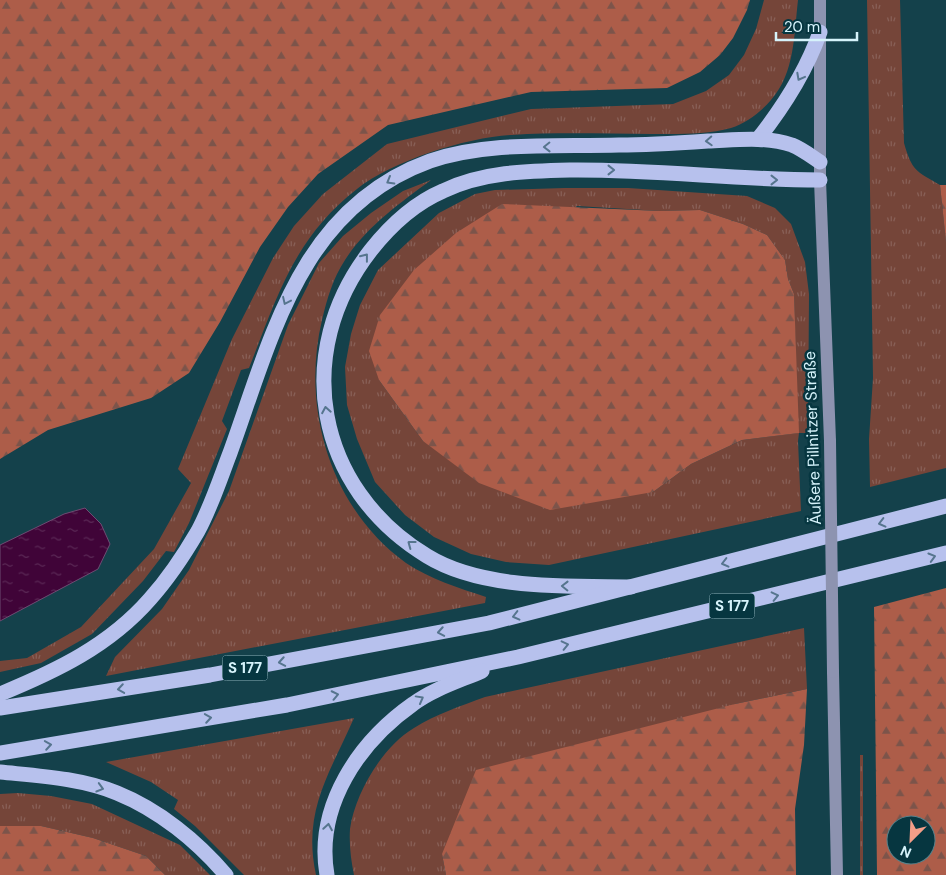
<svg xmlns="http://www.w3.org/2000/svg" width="946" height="875" viewBox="0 0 946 875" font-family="'DM Sans',sans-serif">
<defs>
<pattern id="grass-tufts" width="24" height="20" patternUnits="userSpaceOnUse" patternTransform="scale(1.25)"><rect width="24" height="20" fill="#754539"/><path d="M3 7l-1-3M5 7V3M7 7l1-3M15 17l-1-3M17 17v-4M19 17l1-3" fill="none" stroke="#886057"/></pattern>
<pattern id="forest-firs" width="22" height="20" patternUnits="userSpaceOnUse" patternTransform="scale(1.25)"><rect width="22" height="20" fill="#ad5d49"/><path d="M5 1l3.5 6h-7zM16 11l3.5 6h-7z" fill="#7c544a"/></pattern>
<pattern id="water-ripples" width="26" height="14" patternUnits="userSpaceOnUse" patternTransform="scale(1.25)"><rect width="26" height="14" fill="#400438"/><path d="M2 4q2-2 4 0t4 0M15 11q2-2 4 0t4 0" fill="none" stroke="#5b2956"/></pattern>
</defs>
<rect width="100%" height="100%" fill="#14414b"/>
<g fill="url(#grass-tufts)" fill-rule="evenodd">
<path d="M 764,0 L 798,0 C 794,34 795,73 771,100 C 761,112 746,123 731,128 C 706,135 678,134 652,134 C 606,134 559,132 512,135 C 468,137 392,161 357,189 C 294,238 277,297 249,368 L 241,370 L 222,421 L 227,429 L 189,523 L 174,552 L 166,551 L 143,581 L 92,634 L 41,663 L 0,672 L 0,661 L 27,658 L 81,627 L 154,549 L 191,483 L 178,469 L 232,339 L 273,258 L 294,226 L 323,194 L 387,144 L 531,109 L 673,104 L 706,91 L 729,75 L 744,55 L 756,29 Z"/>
<path d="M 867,0 L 900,0 L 904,143 C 912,171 916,171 940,185 L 946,242 L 946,468 L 870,487 L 869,439 L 873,378 Z"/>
<path d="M 431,180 C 400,203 366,227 345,260 C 333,278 327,299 322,320 C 301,408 330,508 406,563 C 430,579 459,588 486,597 L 485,603 L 106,676 L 115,657 L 162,609 L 189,570 L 229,491 L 288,325 L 319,263 L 343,236 L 371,213 L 403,191 Z"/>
<path d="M 565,188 L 628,188 L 747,196 L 775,208 L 791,224 L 805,262 L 809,294 L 808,433 L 799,433 L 798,441 L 801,511 L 549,565 L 506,562 L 471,554 L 434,537 L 405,515 L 375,482 L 357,439 L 347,405 L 345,367 L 351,334 L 360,305 L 378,270 L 439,213 L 475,194 L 495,190 ZM 577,206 L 660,211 L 700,210 L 743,224 L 767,235 L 785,260 L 788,279 L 794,294 L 798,433 L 742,440 L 691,464 L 653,492 L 423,441 L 379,380 Z"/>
<path d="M 804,628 L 807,689 L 735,704 L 442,854 L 446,875 L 354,875 C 351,860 349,845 350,829 C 355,793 383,746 414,728 C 436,714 461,706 485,697 Z"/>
<path d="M 354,718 C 330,773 302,811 316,875 L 244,875 L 195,826 L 174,809 L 178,800 L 151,782 L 106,762 Z"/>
<rect x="860" y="755" width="3" height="120"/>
<path d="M 18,793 L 51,796 L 92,804 L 180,845 L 210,875 L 165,875 L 146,856 L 93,838 L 41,826 L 0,826 L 0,794 Z"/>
</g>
<g fill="url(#forest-firs)" fill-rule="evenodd">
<path d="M 0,0 L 750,0 L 747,10 L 733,38 L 720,55 L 700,72 L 667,88 L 531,92 L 388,125 L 318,174 L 288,207 L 260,247 L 220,322 L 189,373 L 151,398 L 48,430 L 0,459 Z"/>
<path d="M 940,185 L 946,185 L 946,242 Z"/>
<path d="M 502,204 L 660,211 L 700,210 L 743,224 L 767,235 L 785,260 L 788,279 L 794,294 L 799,433 L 742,440 L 691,464 L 653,492 L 550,510 L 479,483 L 423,441 L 379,380 L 369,351 L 380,315 L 414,270 L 456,233 Z"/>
<path d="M 946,588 L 946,875 L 877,875 L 874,607 ZM 896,825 L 926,825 L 926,855 L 896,855 Z"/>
<path d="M 807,689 L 804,745 L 795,809 L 796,875 L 446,875 L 442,854 L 476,770 L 735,704 Z"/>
<path d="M 0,826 L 41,826 L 93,838 L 146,856 L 165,875 L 0,875 Z"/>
</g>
<path fill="url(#water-ripples)" stroke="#6d4c72" d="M 85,508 L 101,524 L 110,544 L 98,569 L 0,621 L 0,545 L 64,514 Z"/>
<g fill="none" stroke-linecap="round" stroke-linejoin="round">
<g stroke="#8d93b0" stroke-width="12">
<path d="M 820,0 L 820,180 L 830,441"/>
<path d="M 833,672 L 837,875"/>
</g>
<g stroke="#b7c1ed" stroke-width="15">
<path d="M 758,139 C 784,106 806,72 820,32"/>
<path d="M 631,587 C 568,586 482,590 427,556 C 315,488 291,352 371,250 C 390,226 415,203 443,191 C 482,172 527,171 570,170 C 654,169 737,180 820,180"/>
<path d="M 0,694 C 56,671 109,646 150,599 C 168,579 184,555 198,531 C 211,507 220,479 230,453 C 272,337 300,208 430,161 C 489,141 558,147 619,145 C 649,145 679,143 708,141 C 736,140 765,136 792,145 C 802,149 811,156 820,162"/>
<path d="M 0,708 L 210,675 L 489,623 L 946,506"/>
<path d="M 0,753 L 287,705 L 518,657 L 946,553"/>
<path d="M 0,772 C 39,776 80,778 117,793 C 159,810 197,841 226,875"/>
<path d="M 327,875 C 315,806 359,742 413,704 C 433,689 459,681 482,671"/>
</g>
<path stroke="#8d93b0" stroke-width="12" d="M 830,441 L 833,672"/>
</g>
<defs><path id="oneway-chevron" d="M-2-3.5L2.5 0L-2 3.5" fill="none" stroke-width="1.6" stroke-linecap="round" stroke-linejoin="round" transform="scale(1.25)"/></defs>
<g stroke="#56758e">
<use href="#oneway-chevron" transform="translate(800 77) rotate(118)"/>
<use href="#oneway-chevron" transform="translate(709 141) rotate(177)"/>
<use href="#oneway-chevron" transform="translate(547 147) rotate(179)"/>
<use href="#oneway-chevron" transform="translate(611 170)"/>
<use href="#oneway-chevron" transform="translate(774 180)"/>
<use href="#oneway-chevron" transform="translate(390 181) rotate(150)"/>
<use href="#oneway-chevron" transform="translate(365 257) rotate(-52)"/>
<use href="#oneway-chevron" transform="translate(286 301) rotate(115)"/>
<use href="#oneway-chevron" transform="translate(326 410) rotate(-100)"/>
<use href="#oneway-chevron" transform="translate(882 523) rotate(166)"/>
<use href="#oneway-chevron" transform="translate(411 544) rotate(-143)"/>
<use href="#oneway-chevron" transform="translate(932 557) rotate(-16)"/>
<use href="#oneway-chevron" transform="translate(725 563) rotate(166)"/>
<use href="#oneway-chevron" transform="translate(565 586) rotate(-179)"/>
<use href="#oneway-chevron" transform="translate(775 596) rotate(-13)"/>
<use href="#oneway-chevron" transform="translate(516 616) rotate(166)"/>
<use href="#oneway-chevron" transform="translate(441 632) rotate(170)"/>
<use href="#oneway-chevron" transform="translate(565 645) rotate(-13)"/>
<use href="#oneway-chevron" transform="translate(282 662) rotate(170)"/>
<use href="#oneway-chevron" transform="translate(121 689) rotate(171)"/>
<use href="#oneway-chevron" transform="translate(335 695) rotate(-12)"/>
<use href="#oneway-chevron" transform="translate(420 699) rotate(-29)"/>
<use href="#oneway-chevron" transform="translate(208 718) rotate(-9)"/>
<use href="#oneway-chevron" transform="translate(48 745) rotate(-9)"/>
<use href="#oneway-chevron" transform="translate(100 788) rotate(16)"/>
<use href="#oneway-chevron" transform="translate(328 827) rotate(-81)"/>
</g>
<g text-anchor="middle" stroke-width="5" stroke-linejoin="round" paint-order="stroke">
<g fill="#063640" stroke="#98bac3" stroke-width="1">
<rect x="709.5" y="593.5" width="45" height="25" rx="4"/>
<rect x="222.5" y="655.5" width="45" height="25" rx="4"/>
</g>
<g font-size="15" font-weight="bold" fill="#d6f3fb">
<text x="732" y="611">S 177</text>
<text x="245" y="673">S 177</text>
</g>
<g font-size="16" fill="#d6f3fb" stroke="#063640">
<text transform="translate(812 438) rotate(-92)" y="6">Äußere Pillnitzer Straße</text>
</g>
</g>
<g transform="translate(911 840) rotate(204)"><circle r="24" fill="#063640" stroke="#59828b"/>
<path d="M0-4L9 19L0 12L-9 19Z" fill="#f49e88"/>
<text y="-8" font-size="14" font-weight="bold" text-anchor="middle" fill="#d6f3fb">N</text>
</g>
<path d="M776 32v8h81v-8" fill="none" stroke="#d6f3fb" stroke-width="2.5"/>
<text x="784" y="32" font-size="15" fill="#d6f3fb" stroke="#063640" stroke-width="4" paint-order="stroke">20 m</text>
</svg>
